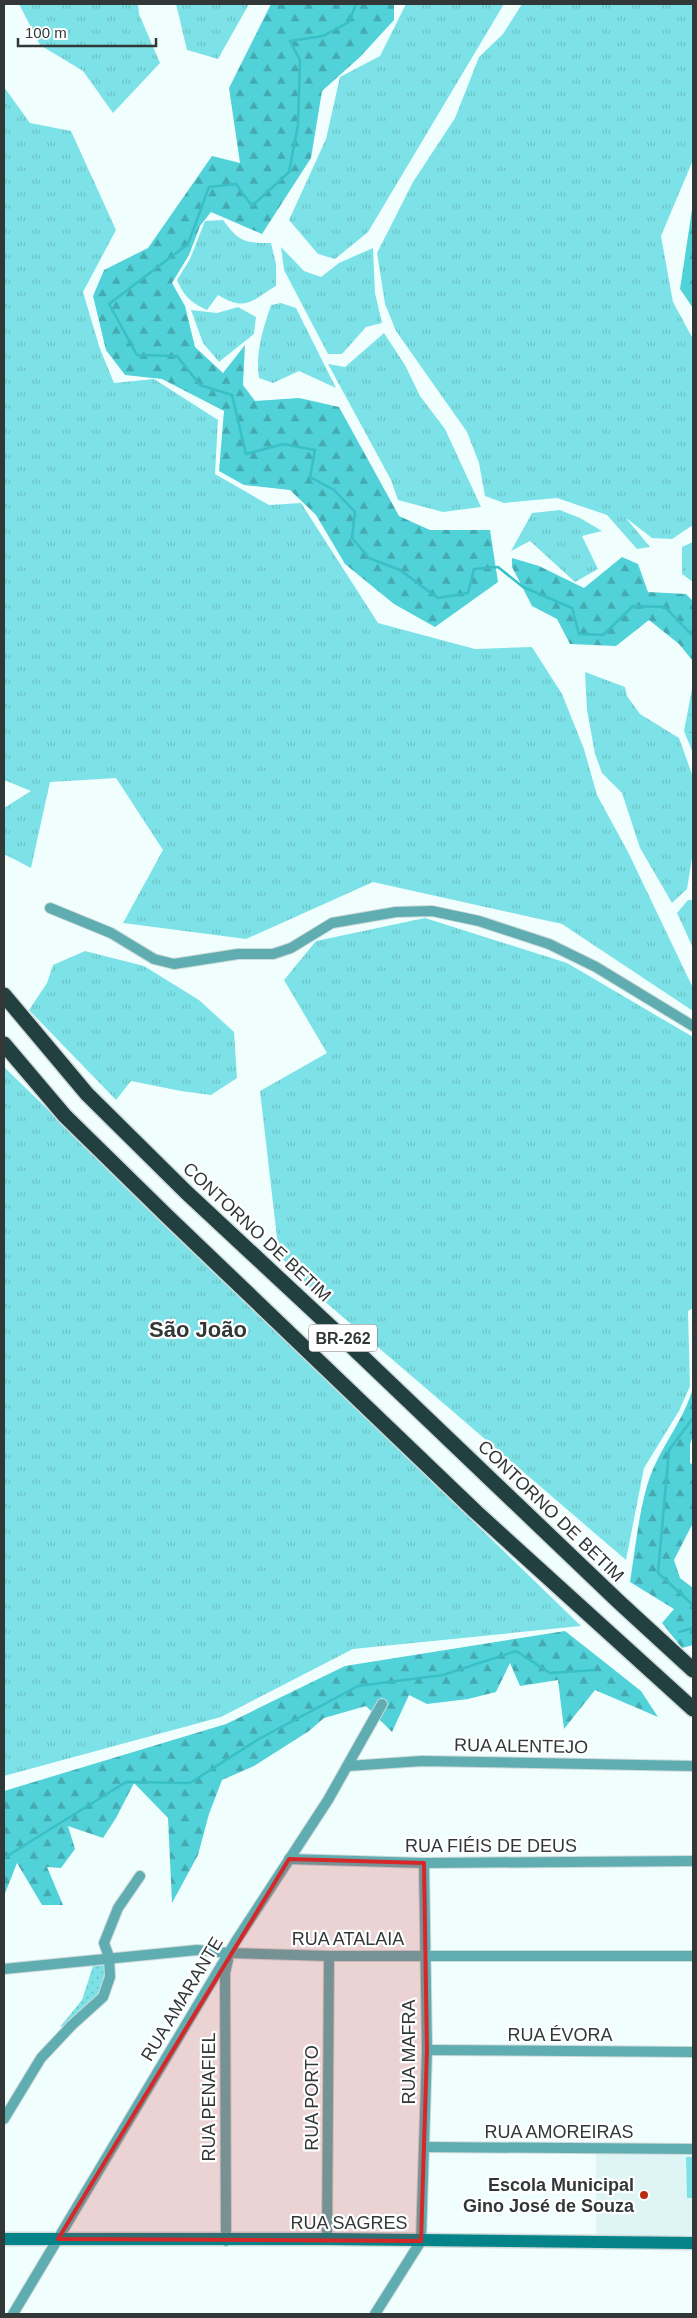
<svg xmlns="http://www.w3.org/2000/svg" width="697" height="2318" viewBox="0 0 697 2318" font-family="Arial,sans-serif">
<defs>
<pattern id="grass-tufts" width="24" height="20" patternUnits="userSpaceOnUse" patternTransform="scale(1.25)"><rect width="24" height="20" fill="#7de2e7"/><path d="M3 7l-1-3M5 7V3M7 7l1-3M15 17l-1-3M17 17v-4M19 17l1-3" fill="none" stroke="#6cc2c7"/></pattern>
<pattern id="forest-firs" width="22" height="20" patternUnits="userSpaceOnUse" patternTransform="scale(1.25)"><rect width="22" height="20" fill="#51d1d8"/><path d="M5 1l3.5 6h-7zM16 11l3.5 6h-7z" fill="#44aab0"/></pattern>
<pattern id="wetland-marsh" width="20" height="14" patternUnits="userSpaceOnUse" patternTransform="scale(1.25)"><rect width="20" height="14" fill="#7de2e7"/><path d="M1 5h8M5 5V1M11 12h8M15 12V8" fill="none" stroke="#6cc2c7"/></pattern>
<pattern id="park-dots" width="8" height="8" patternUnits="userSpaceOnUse" patternTransform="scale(1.25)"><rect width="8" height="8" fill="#7de2e7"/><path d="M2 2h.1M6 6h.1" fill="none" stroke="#6cc2c7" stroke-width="1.8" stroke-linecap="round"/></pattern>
</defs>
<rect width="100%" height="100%" fill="#f1fefe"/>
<rect fill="#def4f5" x="596" y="2154" width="97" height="81"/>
<g fill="url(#grass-tufts)">
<path d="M 19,4 L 138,4 L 139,14 L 160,63 L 113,113 L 83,71 L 40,45 Z"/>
<path d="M 176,4 L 249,4 L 218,59 L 187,50 Z"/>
<path d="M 406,4 L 504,4 L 368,232 L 335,259 L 318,254 L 289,220 L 326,139 L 340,77 L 380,56 Z"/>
<path d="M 522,4 L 693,4 L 693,160 L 661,236 L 673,302 L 693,339 L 693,525 L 672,539 L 652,538 L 626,518 L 650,547 L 637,549 L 607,515 L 557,498 L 504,503 L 485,496 L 479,463 L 467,432 L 396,331 L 385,304 L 377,253 L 413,182 L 455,118 L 479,57 L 503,34 Z"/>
<path d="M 4,87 L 30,123 L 71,131 L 116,230 L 83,292 L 100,349 L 114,383 L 154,379 L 218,420 L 215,474 L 269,505 L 301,503 L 378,623 L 475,649 L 532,647 L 562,694 L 584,749 L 597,795 L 628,852 L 693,988 L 693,1011 L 562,924 L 373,882 L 246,939 L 123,923 L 163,850 L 116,778 L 50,782 L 31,868 L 4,854 L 4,808 L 31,791 L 4,780 Z"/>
<path d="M 223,220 C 239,242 245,243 271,243 L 276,264 L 276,286 C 251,301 246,312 218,295 L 207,310 C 190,302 184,296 177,280 L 190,259 L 205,221 Z"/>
<path d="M 281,247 L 304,271 L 321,277 L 339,263 L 373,248 L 375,293 L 382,323 L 366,327 L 342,354 L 328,354 L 284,270 Z"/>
<path d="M 281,303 L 296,308 L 336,388 L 299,371 L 273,383 L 259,378 C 255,353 263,329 271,305 Z"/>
<path d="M 238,307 L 256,317 L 254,334 L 219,362 L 203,343 L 191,310 L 217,313 Z"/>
<path d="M 384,333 L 405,365 L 420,396 L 445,429 L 481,507 L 443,512 L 398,500 L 391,480 L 328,364 L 345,367 Z"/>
<path d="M 560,510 L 580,518 L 602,531 L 582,536 L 598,569 L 575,582 L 530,541 L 511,551 L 532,513 Z"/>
<path d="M 693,542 L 693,582 L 682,574 L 682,547 Z"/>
<path d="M 585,672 L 625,687 L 627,696 L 640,714 L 679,738 L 693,777 L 693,852 L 687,889 L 672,903 L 640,848 L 622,793 L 602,773 L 595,754 L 587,710 Z"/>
<path d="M 688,900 L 693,900 L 693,948 L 677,913 Z"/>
<path d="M 425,918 L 567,963 L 693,1037 L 693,1308 L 688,1311 L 690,1386 L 679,1411 L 644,1468 L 626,1560 L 316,1294 L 279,1255 L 260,1091 L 327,1053 L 284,980 L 316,941 Z"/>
<path d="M 85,951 L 144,966 L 199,1000 L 234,1032 L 237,1078 L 211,1095 L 181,1091 L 131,1081 L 116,1100 L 29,1010 L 47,983 L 53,965 Z"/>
<path d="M 4,1067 L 581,1626 L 353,1649 L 221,1717 L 4,1776 Z"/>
</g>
<g fill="url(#forest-firs)">
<path d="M 271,4 L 394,4 L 394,20 L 360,57 L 322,91 L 311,158 L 262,234 L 211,212 L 200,226 L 189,255 L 172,283 L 185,306 L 195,347 L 223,373 L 245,345 L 243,385 L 255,401 L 299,398 L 339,407 L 399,516 L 430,530 L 490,530 L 498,582 L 435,627 L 394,604 L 345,564 L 316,515 L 290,490 L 244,485 L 219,471 L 224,411 L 162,379 L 125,375 L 106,350 L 93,296 L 104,270 L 148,248 L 212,156 L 240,163 L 229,88 Z"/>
<path d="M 693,203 L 693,308 L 680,289 Z"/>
<path d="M 622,557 L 638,564 L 648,592 L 686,594 L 693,601 L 693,661 L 679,644 L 649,620 L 616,646 L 570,644 L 557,619 L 532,606 L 512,567 L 512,558 L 539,566 L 584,588 Z"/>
<path d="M 693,1388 L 693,1436 L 690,1444 L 690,1463 L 693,1465 L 693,1523 L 674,1560 L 680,1578 L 693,1588 L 693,1645 L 682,1648 L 662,1623 L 674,1609 L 630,1582 C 635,1551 640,1502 651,1474 C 663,1444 684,1419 693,1388 Z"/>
<path d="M 565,1631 L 641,1691 L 658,1717 L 595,1690 L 564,1729 L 558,1680 L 520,1686 L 510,1663 L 496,1692 L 468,1699 L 427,1704 L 409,1695 L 392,1732 L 366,1706 L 324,1718 L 309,1731 L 254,1766 L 222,1780 L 209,1814 L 198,1855 L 172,1903 L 168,1818 L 134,1783 L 116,1818 L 103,1838 L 68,1826 L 75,1849 L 61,1868 L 47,1867 L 63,1905 L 42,1905 L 17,1863 L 4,1896 L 4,1791 L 226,1724 L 345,1666 Z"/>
</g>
<path fill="url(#wetland-marsh)" d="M 692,689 L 693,690 L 693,753 L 684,731 Z"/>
<path fill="url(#park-dots)" d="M 105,1965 C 104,1997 88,2007 65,2026 L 60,2027 L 82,2000 L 93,1966 Z"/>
<path fill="#7de2e7" d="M 686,2157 L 693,2157 L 693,2198 L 687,2198 Z"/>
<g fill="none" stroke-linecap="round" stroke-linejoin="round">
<g stroke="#39bfc6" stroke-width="2.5">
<path d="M 356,4 L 349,22 L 323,36 L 290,41 L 300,60 L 298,125 L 289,172 L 252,206 L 236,184 L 209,187 L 188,244 L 109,304 L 137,355 L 177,356 L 200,385 L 232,395 L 246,454 L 283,444 L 315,450 L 310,477 L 334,490 L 355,512 L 352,538 L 369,558 L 400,570 L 438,598 L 468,593 L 474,569 L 498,567 L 523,587 L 572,608 L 579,634 L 603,635 L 633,606 L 665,607 L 693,636"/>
<path d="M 693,1418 L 669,1450 L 658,1573 L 693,1605"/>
<path d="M 679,1632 L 693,1628"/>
<path d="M 4,1858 L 126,1782 L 190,1783 L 257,1740 L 358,1686 L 443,1675 L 516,1651 L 550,1673 L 594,1670"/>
</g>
<g stroke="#cfdada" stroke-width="12">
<g id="street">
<path d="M 50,908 L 111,933 L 154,959 L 174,964 L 238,954 L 273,954 L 291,948 L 332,923 L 396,912 L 432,911 L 479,921 L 549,944 L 596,967 L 693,1026"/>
<path d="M 348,1766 L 422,1761 L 693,1766"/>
<path d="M 289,1859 L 424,1863 L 693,1861"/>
<path d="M 4,1969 L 197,1950 L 229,1953 L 329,1956 L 693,1956"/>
<path d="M 427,2050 L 693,2052"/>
<path d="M 4,2119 L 41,2058 L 72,2025 L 103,1997 L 110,1977 L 109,1957 L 104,1943 L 118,1908 L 140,1876"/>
<path d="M 424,2147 L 693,2149"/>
<path d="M 327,2239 L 329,1956"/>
<path d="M 226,2241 L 225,1973 L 228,1960"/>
<path d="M 13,2314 L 236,1941 L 328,1800 L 382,1704"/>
<path d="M 375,2314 L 421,2241 L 427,2050 L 424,1863"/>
</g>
</g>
<g stroke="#cfdada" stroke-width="15">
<path id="secondary" d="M 4,2239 L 327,2239 L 693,2243"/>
</g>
<g stroke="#cfdada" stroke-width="18">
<g id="highway">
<path d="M 4,995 L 87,1094 L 186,1192 L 347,1342 L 619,1602 L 693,1670"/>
<path d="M 4,1044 L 65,1116 L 166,1215 L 476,1512 L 693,1709"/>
</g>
</g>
<use href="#street" stroke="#5fadb1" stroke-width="10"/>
<use href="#secondary" stroke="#048388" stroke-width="12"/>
<use href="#highway" stroke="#234041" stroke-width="15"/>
</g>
<path fill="#d62828" fill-opacity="0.2" stroke="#d62828" stroke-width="4" stroke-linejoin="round" d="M 289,1859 L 424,1863 L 427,2050 L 421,2241 L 58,2239 Z"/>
<circle fill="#b82d0f" stroke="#fff" stroke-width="2" cx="644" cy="2195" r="5"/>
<g text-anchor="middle" stroke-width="4.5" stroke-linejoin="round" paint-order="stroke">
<rect fill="#fff" stroke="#707373" stroke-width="1" x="309" y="1324.5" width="68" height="27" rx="4"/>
<g font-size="16" font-weight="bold" fill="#323737">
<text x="343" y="1344">BR-262</text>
</g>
<g font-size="18" fill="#323737" stroke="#fff">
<text transform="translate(257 1232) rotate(43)" y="6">CONTORNO DE BETIM</text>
<text transform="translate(551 1511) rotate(44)" y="6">CONTORNO DE BETIM</text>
<text transform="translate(521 1746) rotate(1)" y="6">RUA ALENTEJO</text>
<text x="491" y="1852">RUA FIÉIS DE DEUS</text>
<text x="348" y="1945">RUA ATALAIA</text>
<text transform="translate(182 1999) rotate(-59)" y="6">RUA AMARANTE</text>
<text x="560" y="2041">RUA ÉVORA</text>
<text transform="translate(409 2052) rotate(-90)" y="6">RUA MAFRA</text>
<text transform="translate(209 2097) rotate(-90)" y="6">RUA PENAFIEL</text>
<text transform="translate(312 2098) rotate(-90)" y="6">RUA PORTO</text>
<text x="559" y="2138">RUA AMOREIRAS</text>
<text x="349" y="2229">RUA SAGRES</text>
</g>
<g font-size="18" font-weight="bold" fill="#323737" stroke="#fff" text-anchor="end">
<text x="634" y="2191">Escola Municipal<tspan x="634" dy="21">Gino José de Souza</tspan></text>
</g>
<g font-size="22" font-weight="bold" fill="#323737" stroke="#fff">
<text x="198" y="1337">São João</text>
</g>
</g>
<rect width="697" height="2318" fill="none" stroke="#323737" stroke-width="10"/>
<path d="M18 38v8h138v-8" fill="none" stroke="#323737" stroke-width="2.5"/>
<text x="25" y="38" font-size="15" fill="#323737" stroke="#ffffff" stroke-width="4" paint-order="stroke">100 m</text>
</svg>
